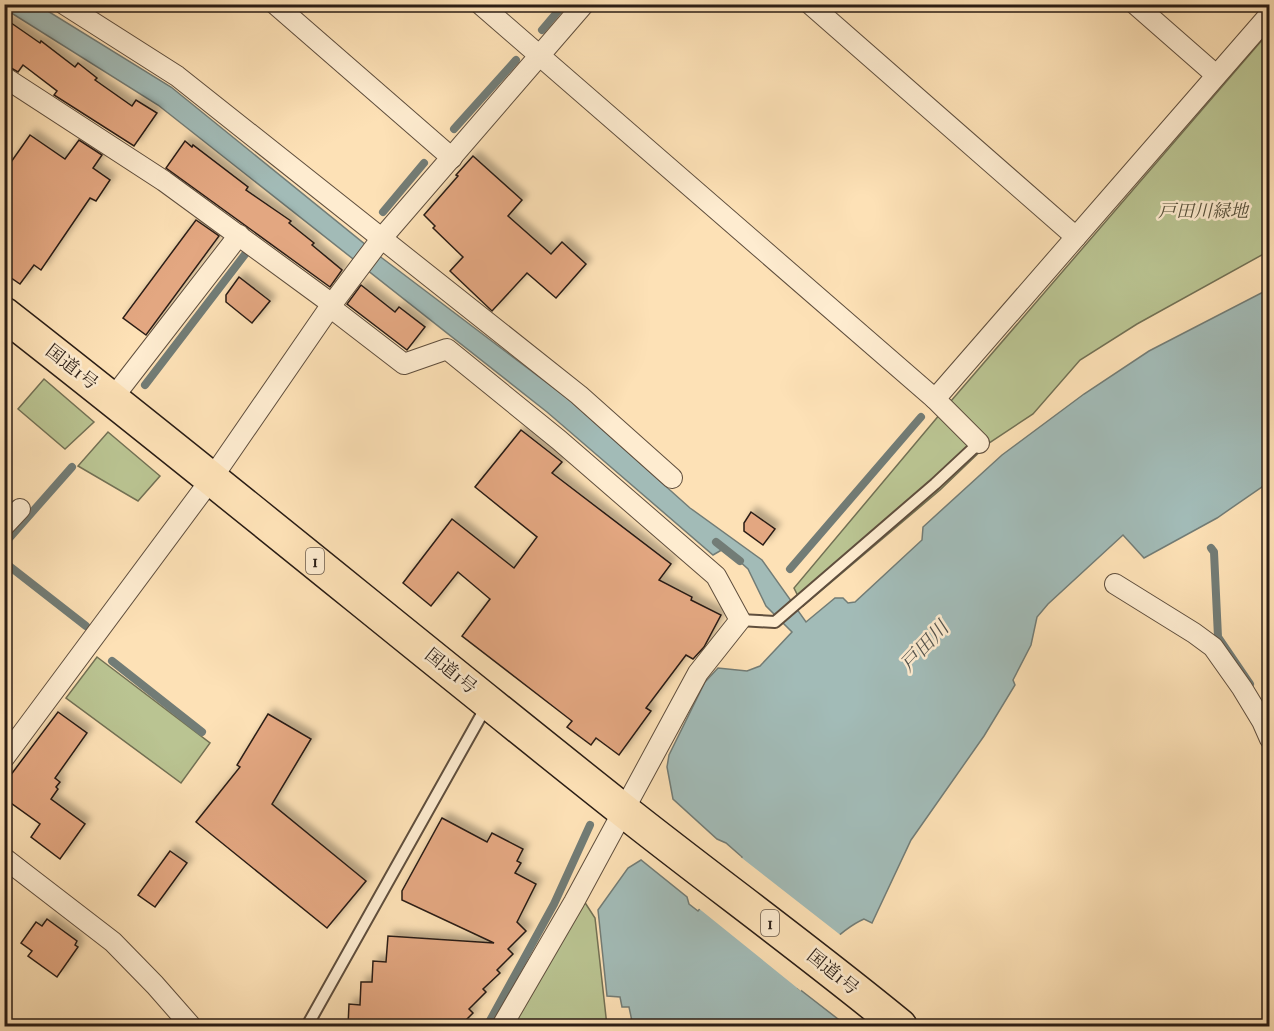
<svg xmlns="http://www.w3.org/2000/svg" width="1274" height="1031" viewBox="0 0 1274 1031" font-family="'IM FELL French Canon','Noto Serif JP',serif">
<defs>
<filter id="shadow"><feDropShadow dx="5.5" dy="-5.5" stdDeviation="3" flood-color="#0004"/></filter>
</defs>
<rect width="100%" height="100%" fill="#fde1b6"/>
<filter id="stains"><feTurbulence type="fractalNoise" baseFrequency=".00333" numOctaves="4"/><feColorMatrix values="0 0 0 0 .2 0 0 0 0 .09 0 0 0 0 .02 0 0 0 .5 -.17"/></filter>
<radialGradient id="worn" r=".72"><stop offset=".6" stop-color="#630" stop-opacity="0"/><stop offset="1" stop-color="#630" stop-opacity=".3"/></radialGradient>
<g fill="#bac492" stroke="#727054" stroke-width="1.5">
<path d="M 1269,32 L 1269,251 L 1137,324 L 1080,360 L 1033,414 L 989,443 L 940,490 L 803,606 L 794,588 L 951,401 Z"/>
<path d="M 44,379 L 94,422 L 65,449 L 18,409 Z"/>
<path d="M 108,432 L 160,476 L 138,501 L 78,466 Z"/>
<path d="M 97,657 L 210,743 L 181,783 L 66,698 Z"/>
<path d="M 582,898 L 595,918 L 607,1026 L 512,1026 Z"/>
</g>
<path fill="#a2bbb7" stroke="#727c76" stroke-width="1.5" d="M 4,5 L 38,5 L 171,87 L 382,258 L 567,398 L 690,508 L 762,560 L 806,622 L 835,598 L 843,598 L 848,603 L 855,602 L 922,540 L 923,527 L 1002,455 L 1084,394 L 1149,351 L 1269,289 L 1269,482 L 1217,518 L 1144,558 L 1123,535 L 1048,604 L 1037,617 L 1031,645 L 1013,680 L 1015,685 L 984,736 L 911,840 L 872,923 L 864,919 C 841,929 805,965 798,988 L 847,1026 L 633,1026 L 629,1007 L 622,1007 L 620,997 L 607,996 L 598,910 L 628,868 L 641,860 L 687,897 L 689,904 L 698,911 L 742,857 L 726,843 L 717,839 L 673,799 L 667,767 L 669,755 L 705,682 L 718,668 L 747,671 L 760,666 L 792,632 L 766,606 L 748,569 L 725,548 L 713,555 L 547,412 L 158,105 L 5,9 Z"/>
<path fill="#fde1b6" d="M 738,855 L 843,937 L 804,979 L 801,991 L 697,907 L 738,857 Z"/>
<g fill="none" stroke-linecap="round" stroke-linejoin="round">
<g stroke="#727c76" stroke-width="8">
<path d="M 542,30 L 564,4"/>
<path d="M 454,129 L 516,60"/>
<path d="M 383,212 L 424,163"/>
<path d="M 145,385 L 246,253"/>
<path d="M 716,542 L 740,561"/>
<path d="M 4,544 L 72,467"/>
<path d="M 1211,548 L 1214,552 L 1218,637 L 1250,684"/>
<path d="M 4,562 L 86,626"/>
<path d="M 790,569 L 921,417"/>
<path d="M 112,661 L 202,732"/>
<path d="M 487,1026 L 554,904 L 590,825"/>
</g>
</g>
<g fill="#e3a781" stroke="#2a1d15" stroke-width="1.5" filter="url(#shadow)">
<path d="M 4,18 L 40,43 L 41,41 L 75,67 L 78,63 L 97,78 L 95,80 L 132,106 L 136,100 L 157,113 L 134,146 L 54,95 L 57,91 L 23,65 L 18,72 L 4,64 Z"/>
<path d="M 30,135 L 65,159 L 79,140 L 102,155 L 93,168 L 110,180 L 96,201 L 90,198 L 41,270 L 34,265 L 20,284 L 4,273 L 4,172 Z"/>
<path d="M 185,141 L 192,147 L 193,145 L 248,187 L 246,190 L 291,221 L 289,223 L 314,243 L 312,245 L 342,270 L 330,287 L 166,168 Z"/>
<path d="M 473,156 L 522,200 L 508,216 L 551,254 L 562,242 L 586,264 L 556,298 L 527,273 L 492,311 L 450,271 L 463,257 L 433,228 L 435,226 L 424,215 L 458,176 L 456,175 Z"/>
<path d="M 196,220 L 219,236 L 146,335 L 123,318 Z"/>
<path d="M 239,277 L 270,301 L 252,323 L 226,302 L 226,295 Z"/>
<path d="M 361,285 L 395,312 L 399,307 L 425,327 L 407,350 L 347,304 Z"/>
<path d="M 521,430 L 562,462 L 552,473 L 671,564 L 659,580 L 692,597 L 691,600 L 721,615 L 704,647 L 693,659 L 686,655 L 646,708 L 651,711 L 619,755 L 596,738 L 591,745 L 567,727 L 572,721 L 462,636 L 490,599 L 458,572 L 431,606 L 403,583 L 452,519 L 514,568 L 537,537 L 475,487 Z"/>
<path d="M 751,512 L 775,529 L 763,545 L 744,531 L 744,523 Z"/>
<path d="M 58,712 L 87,733 L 55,778 L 60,782 L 56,787 L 58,789 L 51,799 L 85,824 L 60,859 L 31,837 L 40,824 L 4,798 L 4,784 Z"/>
<path d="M 268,714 L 311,739 L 272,804 L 366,881 L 327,928 L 196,822 L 240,767 L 237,765 Z"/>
<path d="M 442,818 L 487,842 L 492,833 L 523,849 L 517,861 L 521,863 L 515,873 L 536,884 L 517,922 L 526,931 L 508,949 L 513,954 L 497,970 L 500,973 L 483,989 L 486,992 L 469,1009 L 473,1013 L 460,1026 L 348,1026 L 349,1004 L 360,1005 L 361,982 L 372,982 L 373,961 L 386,962 L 388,936 L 494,943 L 402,900 L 402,891 Z"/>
<path d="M 170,851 L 187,863 L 155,907 L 138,895 Z"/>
<path d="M 47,919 L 77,941 L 75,945 L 78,947 L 57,977 L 28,956 L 32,951 L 21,943 L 36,922 L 42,926 Z"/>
</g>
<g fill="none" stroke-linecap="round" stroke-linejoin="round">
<g stroke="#5f4e3d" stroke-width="14">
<g id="service">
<path d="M 740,620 L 775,622 L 935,484 L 979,443"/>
<path d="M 307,1026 L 487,705"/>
</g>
</g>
<g stroke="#5f4e3d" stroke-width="22">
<g id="minor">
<path d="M 64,4 L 177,76 L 579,395 L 672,478"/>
<path d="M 275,4 L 452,158"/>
<path d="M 480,4 L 935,399 L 979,443"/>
<path d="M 810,4 L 1076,237"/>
<path d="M 1135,4 L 1216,75"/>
<path d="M 4,77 L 164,181 L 332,304"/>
<path d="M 330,307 L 404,364 L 447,349 L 559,440 L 716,576 L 740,620 L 698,673 L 574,902 L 502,1026"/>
<path d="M 112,399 L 239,235"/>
<path d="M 935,399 L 1270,14"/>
<path d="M 4,526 L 20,509"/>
<path d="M 1115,584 L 1194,633 L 1213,647 L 1242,688 L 1262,721 L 1270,739"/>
<path d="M 4,758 L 212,478 L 332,304 L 381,239 L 584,4"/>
<path d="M 4,858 L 113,942 L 155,985 L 191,1026"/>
</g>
</g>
<g stroke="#2a1d15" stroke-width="36">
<path id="trunk" d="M 4,314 C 213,477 416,646 624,811 C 715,883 810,952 900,1026"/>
</g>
<use href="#service" stroke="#feecd0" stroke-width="10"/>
<use href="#minor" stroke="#feecd0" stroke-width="20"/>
<use href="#trunk" stroke="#fde1b6" stroke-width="33"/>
</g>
<g text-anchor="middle" stroke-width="5" stroke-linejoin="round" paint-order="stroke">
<g fill="#feecd0" stroke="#6a5b4d" stroke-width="1.5">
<rect x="306" y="548" width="18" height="26" rx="4.5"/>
<rect x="761" y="910" width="18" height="26" rx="4.5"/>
</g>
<g font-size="16" font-weight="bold" fill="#2a1d15">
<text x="315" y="567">1</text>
<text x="770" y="929">1</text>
</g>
<g font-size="18" font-style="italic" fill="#554f3a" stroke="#feecd0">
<text x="1203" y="217">戸田川緑地</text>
</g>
<g font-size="18" fill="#2a1d15" stroke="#feecd0">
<text transform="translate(72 367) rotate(38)" y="6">国道1号</text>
<text transform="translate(451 671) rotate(39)" y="6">国道1号</text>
<text transform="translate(833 972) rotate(39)" y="6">国道1号</text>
</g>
<g font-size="20" font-style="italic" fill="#54544e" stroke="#feecd0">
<text transform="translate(924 646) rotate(-47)" y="7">戸田川</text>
</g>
</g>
<rect width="1274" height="1031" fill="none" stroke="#fde1b6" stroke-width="24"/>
<rect x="6" y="6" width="1262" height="1019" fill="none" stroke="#2a1d15" stroke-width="3"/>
<rect x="12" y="12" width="1250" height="1007" fill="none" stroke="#2a1d15" stroke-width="1.5"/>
<rect width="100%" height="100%" filter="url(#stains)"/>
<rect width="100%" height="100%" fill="url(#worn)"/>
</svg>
